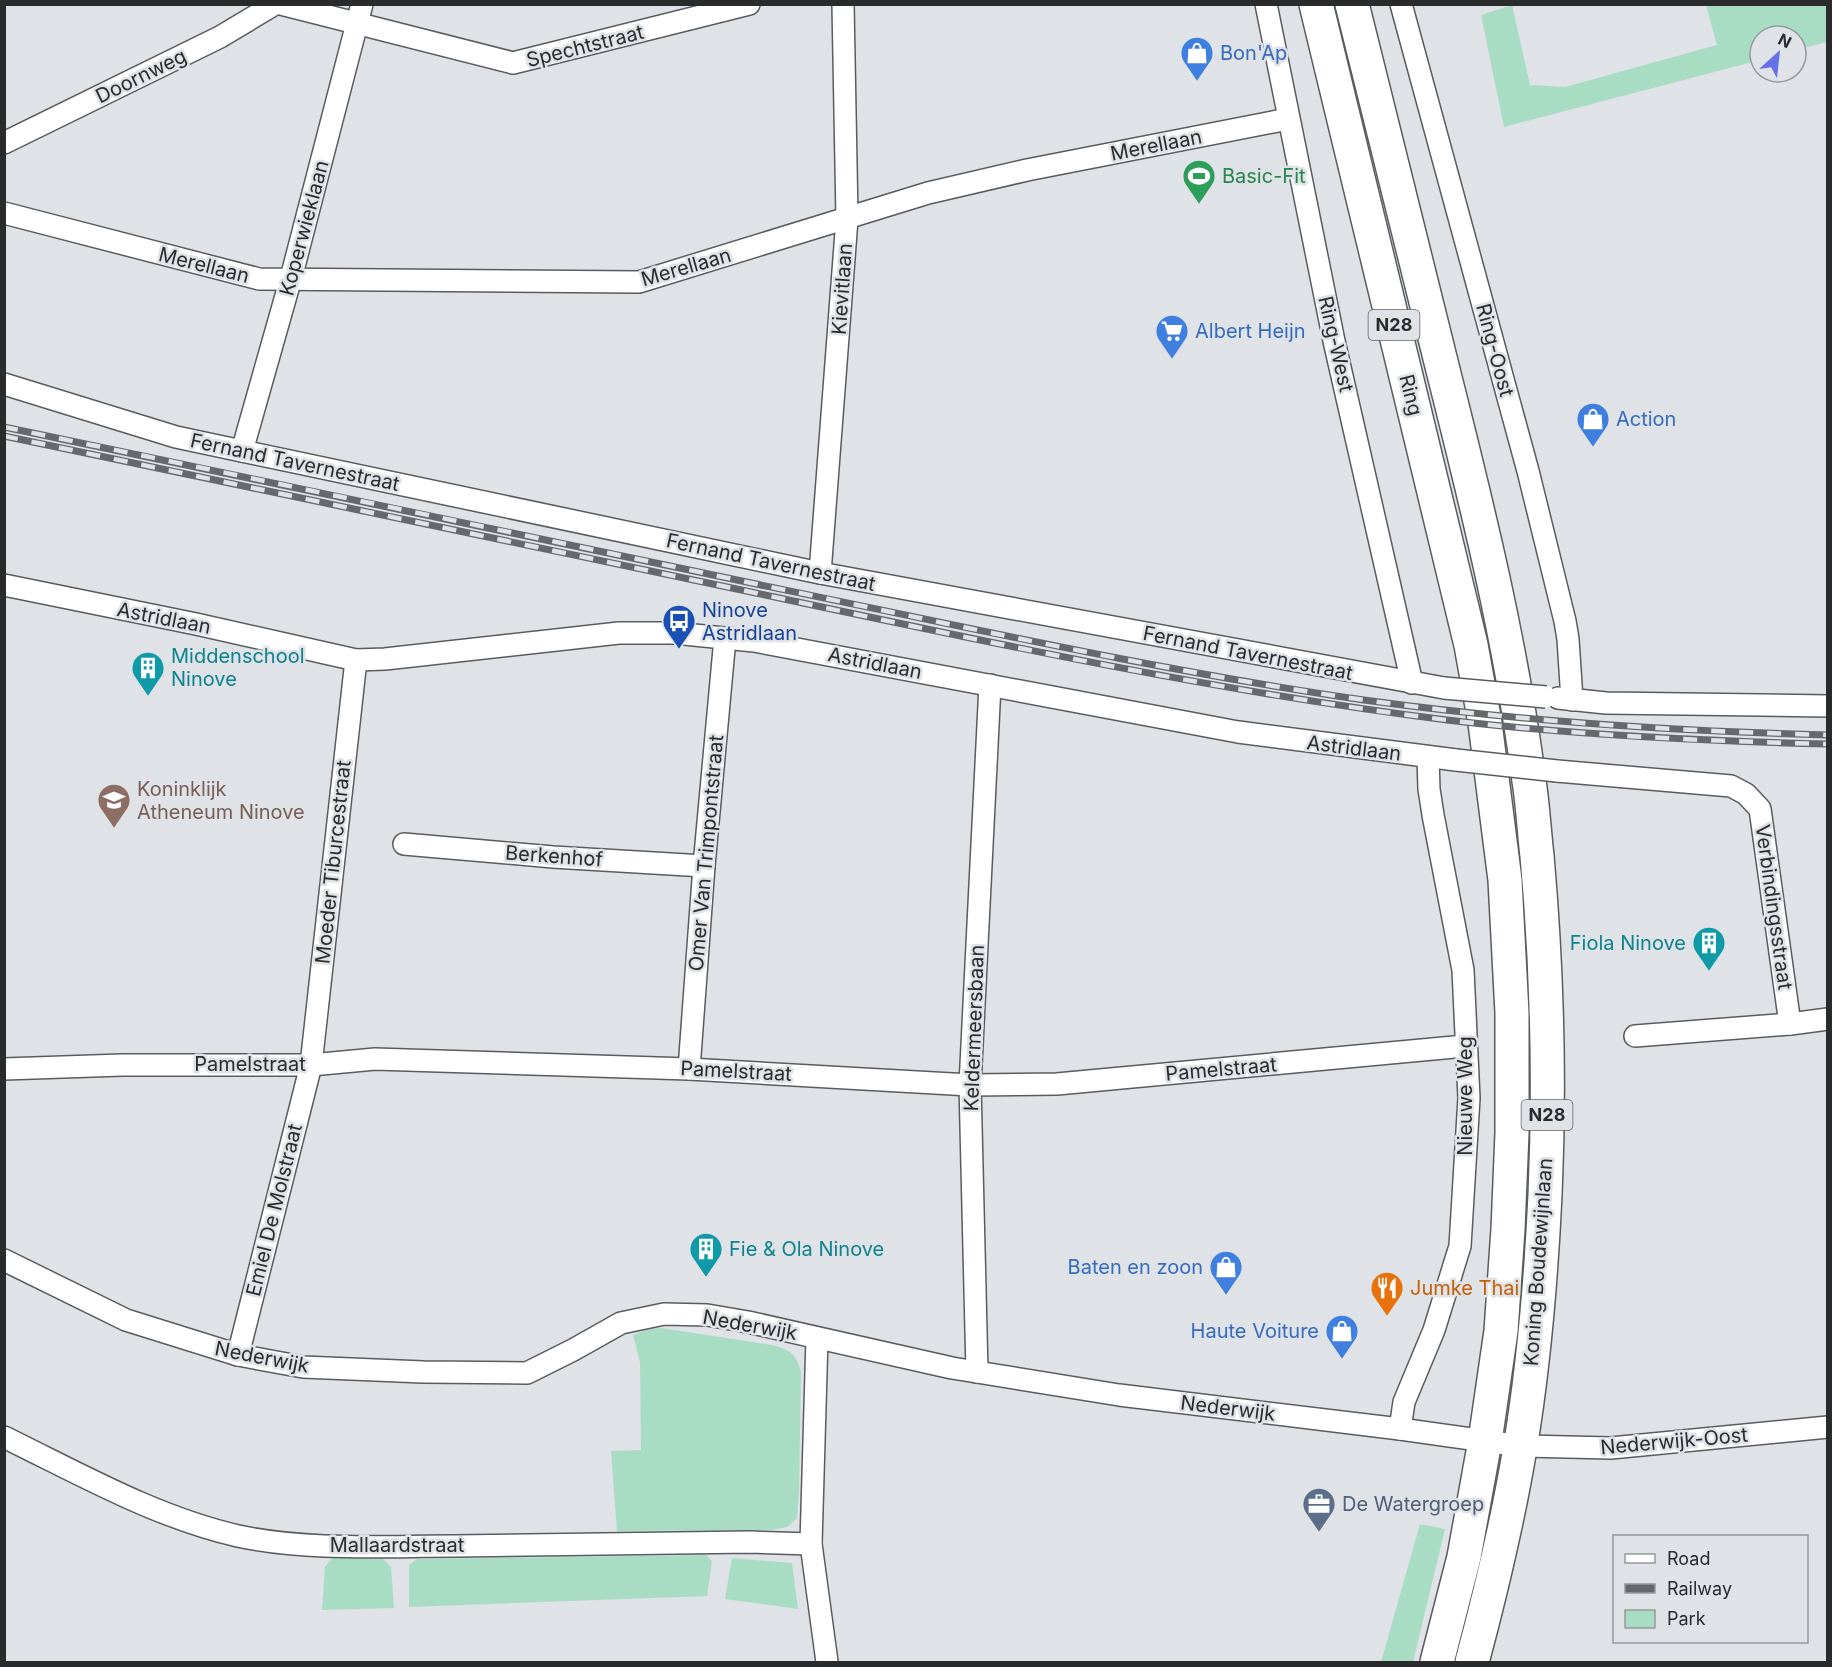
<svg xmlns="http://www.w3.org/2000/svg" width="1832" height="1667" viewBox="0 0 1832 1667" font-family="Inter,sans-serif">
<rect width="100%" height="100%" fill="#dfe2e6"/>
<g fill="#a8ddc3">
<path d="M 1512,5 L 1530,85 L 1565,87 L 1717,45 L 1706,5 L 1827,5 L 1827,42 L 1796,50 L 1796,36 L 1760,36 L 1760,60 L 1504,127 L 1481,15 Z"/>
<path d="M 661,1328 L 772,1345 C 790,1350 797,1354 801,1373 L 799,1493 L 797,1518 L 787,1527 L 772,1530 L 617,1531 L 611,1451 L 641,1450 L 640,1362 L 633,1335 L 649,1329 Z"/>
<path d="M 1420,1524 L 1445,1529 L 1413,1662 L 1381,1662 Z"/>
<path d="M 706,1555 L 712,1561 L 707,1596 L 409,1607 L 409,1565 L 417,1559 Z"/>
<path d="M 332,1558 L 383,1559 L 391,1567 L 394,1608 L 322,1610 L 325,1567 Z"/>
<path d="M 732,1558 L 792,1563 L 798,1609 L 725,1599 Z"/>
</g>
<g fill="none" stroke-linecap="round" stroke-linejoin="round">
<g stroke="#595c5f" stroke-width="24">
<g id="minor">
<path d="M 281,4 L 513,63 L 749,4"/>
<path d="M 1266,4 L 1334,341 L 1412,683"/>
<path d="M 1401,4 L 1528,471 L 1565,621 L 1568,639 L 1572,700"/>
<path d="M 4,143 L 220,37 L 275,4"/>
<path d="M 4,213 L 259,279 L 639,282 L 928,193 L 1027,170 L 1288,119"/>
<path d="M 4,384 L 176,437 L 820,573 L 1444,688"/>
<path d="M 242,451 L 291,278 L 362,4"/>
<path d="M 820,573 L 847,219 L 843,4"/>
<path d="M 4,585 L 196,624 L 356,660 L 385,659 L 619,633 L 674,633 L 754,641 L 1238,732 L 1456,760"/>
<path d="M 1558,698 L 1606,703 L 1828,706"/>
<path d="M 1557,771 L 1731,786 L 1746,794 L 1760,809 L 1790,1024"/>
<path d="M 404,844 L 553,857 L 704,866"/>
<path d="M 1635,1036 L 1790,1024 L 1828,1019"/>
<path d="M 4,1069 L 122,1065 L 311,1065 L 375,1059 L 689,1069 L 970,1085 L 1057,1084 L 1465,1046"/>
<path d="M 689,1069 L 704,866 L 725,638"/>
<path d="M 4,1260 L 126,1320 L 238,1355 L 303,1367 L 423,1372 L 527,1373 L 573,1350 L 621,1323 L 664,1314 L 707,1315 L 748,1322 L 952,1368 L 1119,1395 L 1400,1429 L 1521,1446 L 1611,1448 L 1828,1427"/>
<path d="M 238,1355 L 311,1065 L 356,660"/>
<path d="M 977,1372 L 970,1085 L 990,685"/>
<path d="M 1400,1429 L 1404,1402 L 1434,1330 L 1460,1246 L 1469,1098 L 1463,970 L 1433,815 L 1429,789 L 1428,757"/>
<path d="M 4,1437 C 80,1474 155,1517 238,1536 C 309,1551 383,1546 455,1546 C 553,1544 652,1544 750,1542 L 811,1544 L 817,1338"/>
<path d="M 811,1544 L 827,1662"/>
</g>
</g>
<g stroke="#595c5f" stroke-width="36">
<g id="trunk">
<path d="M 1316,4 L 1471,645 L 1485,723 L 1505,880 L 1512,1013 L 1512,1133 L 1508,1229 L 1501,1331 L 1485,1441 L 1464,1557 L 1437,1662"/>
<path d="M 1352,4 C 1383,128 1414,251 1444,374 C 1478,509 1511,643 1529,781 C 1533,806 1534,831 1537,856 C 1547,969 1550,1082 1545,1195 C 1541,1279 1534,1364 1520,1448 C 1508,1520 1491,1591 1472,1662"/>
</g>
</g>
<use href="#minor" stroke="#fff" stroke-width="21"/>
<use href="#trunk" stroke="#fff" stroke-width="33"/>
<g stroke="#66696b" stroke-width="7">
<g id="rail">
<path d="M 4,427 C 257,479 509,532 761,585 C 961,626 1161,671 1364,700 C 1518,721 1672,731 1828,735"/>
<path d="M 4,436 C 254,488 502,540 751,592 C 982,641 1213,691 1447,720 C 1573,735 1700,741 1828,744"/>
</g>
</g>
<use href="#rail" stroke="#dfe2e6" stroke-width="4.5" stroke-dasharray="14" stroke-linecap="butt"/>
<g stroke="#595c5f" stroke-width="24" stroke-linecap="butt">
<g id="minor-bridge">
<path d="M 1444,688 L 1546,697"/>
<path d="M 1456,760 L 1557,771"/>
</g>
</g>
<use href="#minor-bridge" stroke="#fff" stroke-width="21"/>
</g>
<defs>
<g id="shop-pin" transform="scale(1.725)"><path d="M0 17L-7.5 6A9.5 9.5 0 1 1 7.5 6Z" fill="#3f7fe0" stroke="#dfe2e6"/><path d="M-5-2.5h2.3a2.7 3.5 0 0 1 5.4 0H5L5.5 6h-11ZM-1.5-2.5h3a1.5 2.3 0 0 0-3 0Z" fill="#fff"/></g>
<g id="stadium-pin" transform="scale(1.725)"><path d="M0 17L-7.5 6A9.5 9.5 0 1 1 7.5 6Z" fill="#2e9e5b" stroke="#dfe2e6"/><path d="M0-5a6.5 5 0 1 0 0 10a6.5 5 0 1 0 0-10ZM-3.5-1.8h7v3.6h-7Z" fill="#fff"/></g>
<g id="supermarket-pin" transform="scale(1.725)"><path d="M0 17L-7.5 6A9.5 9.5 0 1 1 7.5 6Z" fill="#3f7fe0" stroke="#dfe2e6"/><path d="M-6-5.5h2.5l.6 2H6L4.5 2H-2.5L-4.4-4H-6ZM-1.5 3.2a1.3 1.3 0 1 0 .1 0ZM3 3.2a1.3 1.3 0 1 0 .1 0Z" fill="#fff"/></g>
<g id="bus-pin" transform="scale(1.725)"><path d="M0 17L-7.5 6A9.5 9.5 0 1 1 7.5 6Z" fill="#1a4fb4" stroke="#dfe2e6"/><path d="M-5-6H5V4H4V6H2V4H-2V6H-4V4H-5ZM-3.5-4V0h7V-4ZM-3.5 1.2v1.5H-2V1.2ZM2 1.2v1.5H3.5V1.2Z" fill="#fff"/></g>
<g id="building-pin" transform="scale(1.725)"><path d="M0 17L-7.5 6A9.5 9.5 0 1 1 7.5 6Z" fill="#0f9aa8" stroke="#dfe2e6"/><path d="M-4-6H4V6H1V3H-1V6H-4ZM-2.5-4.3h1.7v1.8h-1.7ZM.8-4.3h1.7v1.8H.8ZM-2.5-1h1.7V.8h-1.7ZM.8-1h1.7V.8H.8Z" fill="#fff"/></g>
<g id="school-pin" transform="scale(1.725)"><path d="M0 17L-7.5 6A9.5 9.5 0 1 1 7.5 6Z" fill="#8d6e63" stroke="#dfe2e6"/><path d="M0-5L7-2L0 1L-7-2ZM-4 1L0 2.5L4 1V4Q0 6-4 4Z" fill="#fff"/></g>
<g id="restaurant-pin" transform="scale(1.725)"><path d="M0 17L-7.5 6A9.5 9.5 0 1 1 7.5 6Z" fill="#e8710a" stroke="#dfe2e6"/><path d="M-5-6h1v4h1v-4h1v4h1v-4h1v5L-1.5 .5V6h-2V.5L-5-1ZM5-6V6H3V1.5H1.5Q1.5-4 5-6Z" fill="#fff"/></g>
<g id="office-pin" transform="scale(1.725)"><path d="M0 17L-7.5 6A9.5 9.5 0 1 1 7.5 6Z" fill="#5c6f8a" stroke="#dfe2e6"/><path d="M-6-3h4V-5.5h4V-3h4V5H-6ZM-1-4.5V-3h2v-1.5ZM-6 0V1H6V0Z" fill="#fff"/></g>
</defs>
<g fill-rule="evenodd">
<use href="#shop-pin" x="1197" y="53"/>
<use href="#stadium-pin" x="1199" y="176"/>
<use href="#supermarket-pin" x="1172" y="331"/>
<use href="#shop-pin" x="1593" y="419"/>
<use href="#bus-pin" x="679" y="621"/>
<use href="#building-pin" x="148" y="668"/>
<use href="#school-pin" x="114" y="800"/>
<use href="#building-pin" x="1709" y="943"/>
<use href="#building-pin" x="706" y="1249"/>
<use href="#shop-pin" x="1226" y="1267"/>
<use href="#restaurant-pin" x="1387" y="1288"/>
<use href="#shop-pin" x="1342" y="1331"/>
<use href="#office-pin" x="1319" y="1504"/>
</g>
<g text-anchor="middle" stroke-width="5" stroke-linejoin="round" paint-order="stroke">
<g fill="#dfe2e6" stroke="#606264" stroke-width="1.5">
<rect x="1368.5" y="310" width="51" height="30" rx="4.5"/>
<rect x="1521.5" y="1100" width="51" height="30" rx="4.5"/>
</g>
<g font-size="18" font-weight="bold" fill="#292b2c">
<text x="1394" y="331">N28</text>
<text x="1547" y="1121">N28</text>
</g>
<g font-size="20" fill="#292b2c" stroke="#dfe2e6">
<text transform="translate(585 46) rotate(-14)" y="7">Spechtstraat</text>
<text transform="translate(141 76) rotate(-26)" y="7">Doornweg</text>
<text transform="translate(1156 145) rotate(-11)" y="7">Merellaan</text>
<text transform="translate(304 228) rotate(-75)" y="7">Koperwieklaan</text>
<text transform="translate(204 265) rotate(14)" y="7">Merellaan</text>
<text transform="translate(686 267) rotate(-16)" y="7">Merellaan</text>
<text transform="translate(842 289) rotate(-86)" y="7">Kievitlaan</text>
<text transform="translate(1336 344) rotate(77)" y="7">Ring-West</text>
<text transform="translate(1495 350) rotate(75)" y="7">Ring-Oost</text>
<text transform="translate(1411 395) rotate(76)" y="7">Ring</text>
<text transform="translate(295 462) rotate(12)" y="7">Fernand Tavernestraat</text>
<text transform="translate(771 562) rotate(12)" y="7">Fernand Tavernestraat</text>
<text transform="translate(164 618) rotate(11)" y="7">Astridlaan</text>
<text transform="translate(1248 653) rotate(11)" y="7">Fernand Tavernestraat</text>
<text transform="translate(875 663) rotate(11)" y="7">Astridlaan</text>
<text transform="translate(1354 748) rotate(7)" y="7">Astridlaan</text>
<text transform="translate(706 853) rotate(-85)" y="7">Omer Van Trimpontstraat</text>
<text transform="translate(554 856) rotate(4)" y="7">Berkenhof</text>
<text transform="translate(333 862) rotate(-84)" y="7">Moeder Tiburcestraat</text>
<text transform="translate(1774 907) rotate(82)" y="7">Verbindingsstraat</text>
<text transform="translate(974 1028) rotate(-88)" y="7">Keldermeersbaan</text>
<text x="250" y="1071">Pamelstraat</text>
<text transform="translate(1221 1069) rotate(-5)" y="7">Pamelstraat</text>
<text transform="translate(736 1071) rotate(3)" y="7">Pamelstraat</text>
<text transform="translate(1465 1096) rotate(-90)" y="7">Nieuwe Weg</text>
<text transform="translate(274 1210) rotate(-76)" y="7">Emiel De Molstraat</text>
<text transform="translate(1538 1262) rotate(-86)" y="7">Koning Boudewijnlaan</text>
<text transform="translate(750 1325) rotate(10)" y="7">Nederwijk</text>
<text transform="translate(262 1357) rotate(11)" y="7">Nederwijk</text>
<text transform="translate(1228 1408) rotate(7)" y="7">Nederwijk</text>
<text transform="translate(1674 1441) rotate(-5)" y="7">Nederwijk-Oost</text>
<text x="397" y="1552">Mallaardstraat</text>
</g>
<g font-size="20" fill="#366cbe" stroke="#dfe2e6" text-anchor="start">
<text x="1220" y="60">Bon'Ap</text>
<text x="1195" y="338">Albert Heijn</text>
<text x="1616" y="426">Action</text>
<text x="1203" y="1274" text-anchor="end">Baten en zoon</text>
<text x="1319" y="1338" text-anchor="end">Haute Voiture</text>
</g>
<g font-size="20" fill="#27864d" stroke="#dfe2e6" text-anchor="start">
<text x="1222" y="183">Basic-Fit</text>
</g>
<g font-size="20" fill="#164399" stroke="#dfe2e6" text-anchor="start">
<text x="702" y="617">Ninove<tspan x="702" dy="23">Astridlaan</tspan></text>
</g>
<g font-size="20" fill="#0d838f" stroke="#dfe2e6" text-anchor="start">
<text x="171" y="663">Middenschool<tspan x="171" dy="23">Ninove</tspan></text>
<text x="1686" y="950" text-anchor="end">Fiola Ninove</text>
<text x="729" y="1256">Fie &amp; Ola Ninove</text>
</g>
<g font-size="20" fill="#785e54" stroke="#dfe2e6" text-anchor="start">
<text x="137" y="796">Koninklijk<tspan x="137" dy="23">Atheneum Ninove</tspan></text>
</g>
<g font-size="20" fill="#c56008" stroke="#dfe2e6" text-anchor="start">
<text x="1410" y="1295">Jumke Thai</text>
</g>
<g font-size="20" fill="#4e5e75" stroke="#dfe2e6" text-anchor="start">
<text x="1342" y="1511">De Watergroep</text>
</g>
</g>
<rect width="1832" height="1667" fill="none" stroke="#292b2c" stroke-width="12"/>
<rect x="1613" y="1535" width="195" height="108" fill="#dfe2e6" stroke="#96999c" stroke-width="1.5"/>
<rect x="1625" y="1554" width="30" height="9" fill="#ffffff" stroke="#96999c" stroke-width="1.5"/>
<text x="1667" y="1565" font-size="18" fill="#292b2c">Road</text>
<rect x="1625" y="1584" width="30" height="9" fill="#66696b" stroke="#96999c" stroke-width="1.5"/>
<text x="1667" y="1595" font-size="18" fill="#292b2c">Railway</text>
<rect x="1625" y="1610" width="30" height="18" fill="#a8ddc3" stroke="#96999c" stroke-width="1.5"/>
<text x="1667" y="1625" font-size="18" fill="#292b2c">Park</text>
<g transform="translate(1778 54) rotate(27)"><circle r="28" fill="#dfe2e6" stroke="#96999c" stroke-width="1.5"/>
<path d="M0-4.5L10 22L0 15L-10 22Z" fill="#6570e9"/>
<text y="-9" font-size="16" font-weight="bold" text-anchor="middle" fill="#292b2c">N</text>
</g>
</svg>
